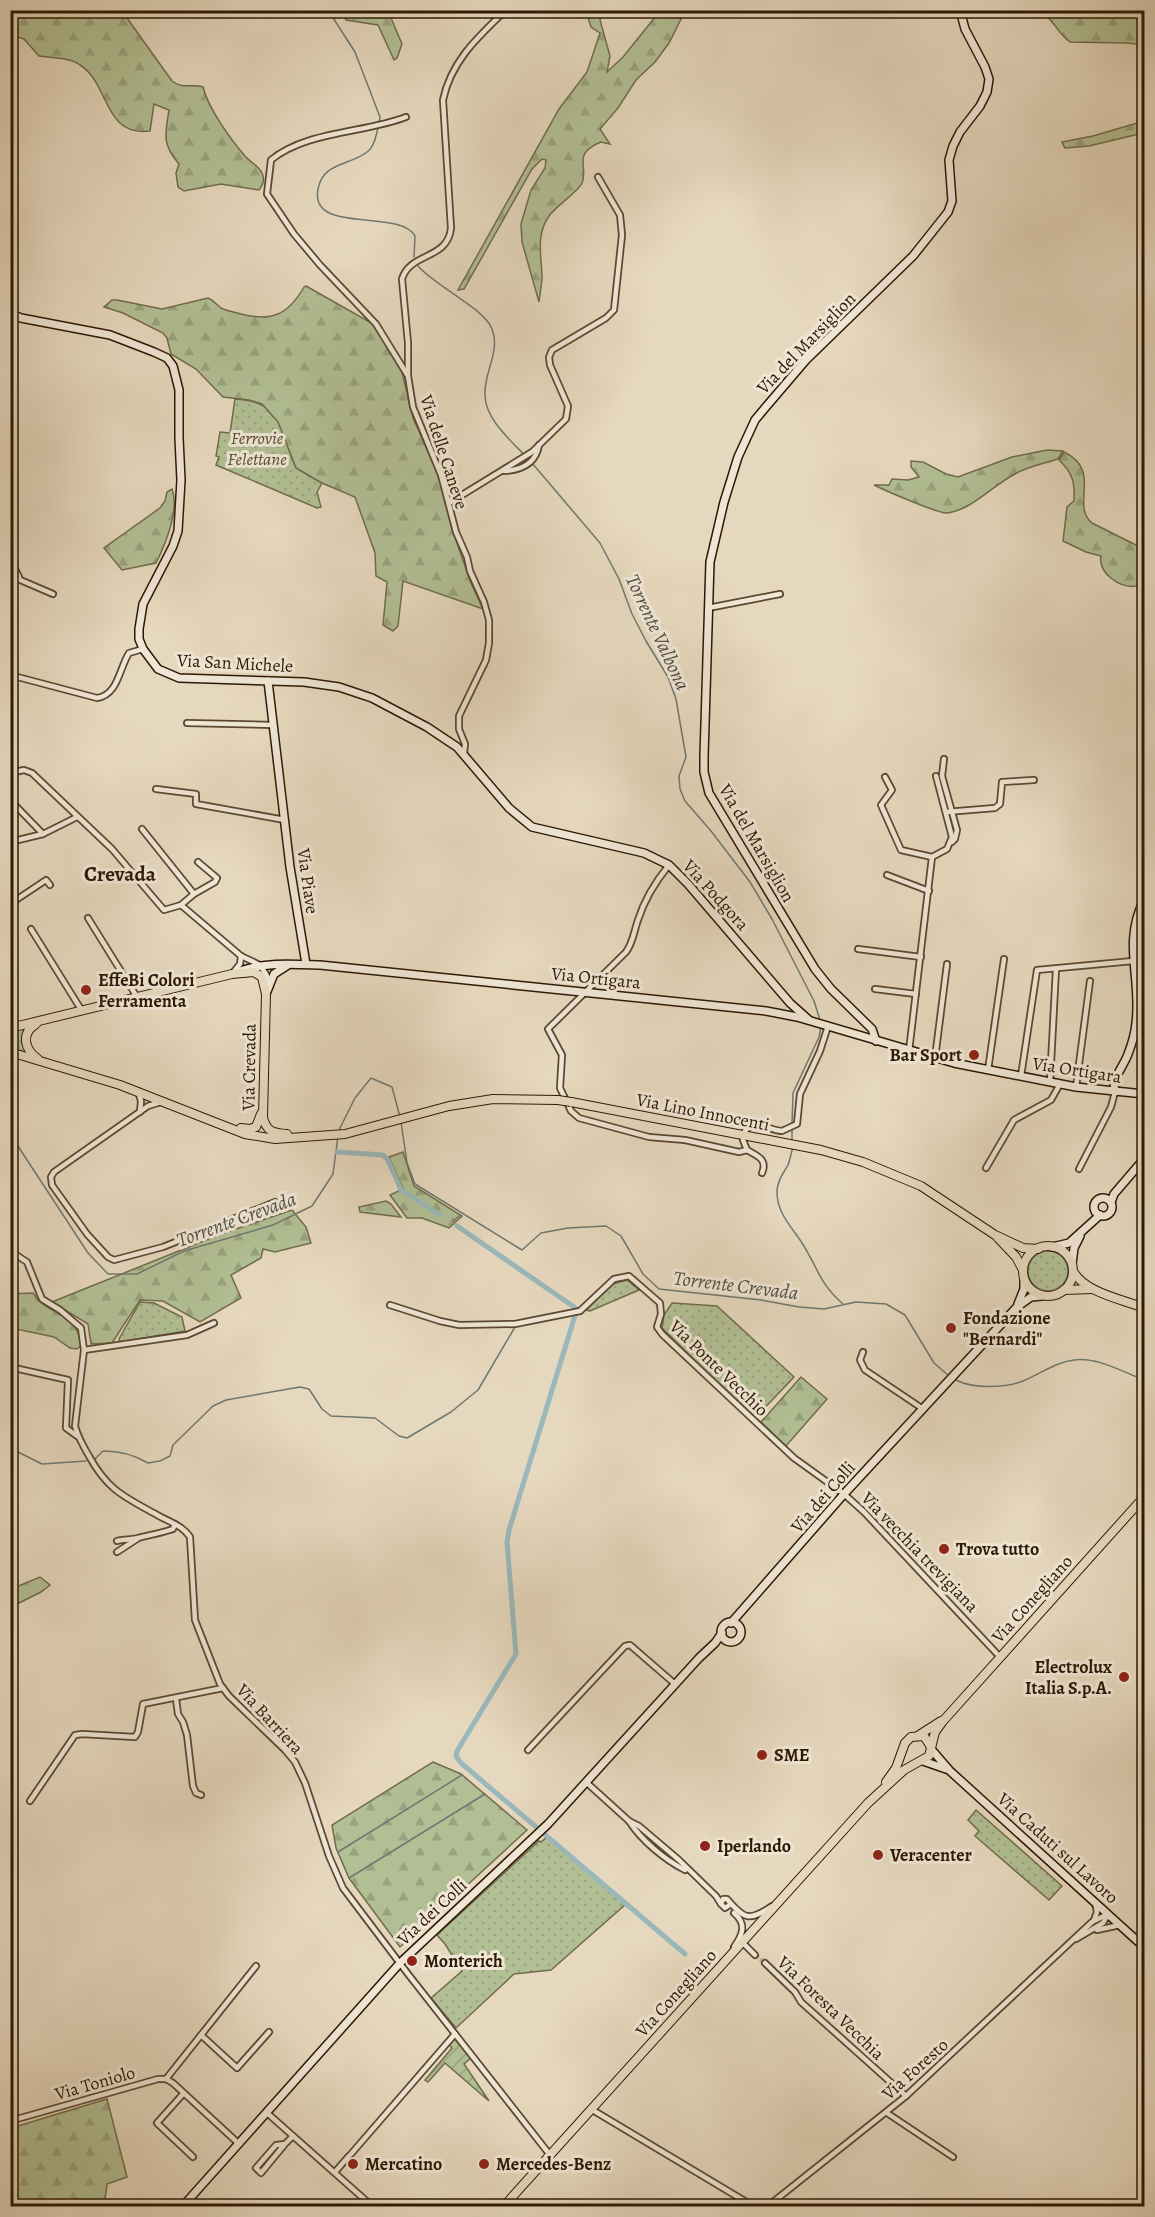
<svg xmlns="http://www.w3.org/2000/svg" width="1155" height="2217" viewBox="0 0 1155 2217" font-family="Alegreya,serif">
<defs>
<pattern id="grass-dots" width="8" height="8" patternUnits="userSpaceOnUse" patternTransform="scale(1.5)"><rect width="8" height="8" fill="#b2bf94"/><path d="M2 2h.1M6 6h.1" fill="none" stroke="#99a37e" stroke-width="1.8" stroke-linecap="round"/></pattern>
<pattern id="forest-firs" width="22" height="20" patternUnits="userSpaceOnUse" patternTransform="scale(1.5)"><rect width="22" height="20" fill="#b2bf94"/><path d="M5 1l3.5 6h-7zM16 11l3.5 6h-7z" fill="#99a37e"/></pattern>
<pattern id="garden-furrows" width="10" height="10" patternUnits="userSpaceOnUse" patternTransform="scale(1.5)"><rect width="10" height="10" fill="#b2bf94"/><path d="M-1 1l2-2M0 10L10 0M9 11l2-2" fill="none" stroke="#99a37e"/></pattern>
</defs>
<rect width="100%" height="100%" fill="#e6d8be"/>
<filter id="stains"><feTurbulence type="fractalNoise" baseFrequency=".00333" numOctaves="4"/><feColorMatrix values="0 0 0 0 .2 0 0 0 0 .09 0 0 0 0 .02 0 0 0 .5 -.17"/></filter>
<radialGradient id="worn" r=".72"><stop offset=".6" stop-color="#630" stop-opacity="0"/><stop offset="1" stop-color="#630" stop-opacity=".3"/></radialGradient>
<g fill="url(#grass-dots)" stroke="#706c4c" stroke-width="1.5">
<path d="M 235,399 C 284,401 280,432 296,468 L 322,483 L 317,492 L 321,507 L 317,508 L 216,465 L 219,457 L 216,456 L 220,432 L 230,433 Z"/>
<path d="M 25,1028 L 22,1042 L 27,1055 L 11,1049 L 10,1031 Z"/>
<circle cx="1048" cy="1271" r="20"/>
<path d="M 627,1280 L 639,1290 L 590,1311 L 586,1310 L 613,1284 Z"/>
<path d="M 140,1302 L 154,1303 L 182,1317 L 185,1331 L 120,1342 L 119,1339 Z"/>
<path d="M 672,1303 L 717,1306 L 794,1377 L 754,1419 L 662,1328 L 664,1315 Z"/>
<path d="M 976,1810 L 1062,1886 L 1049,1900 L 975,1836 L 979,1831 L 968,1820 Z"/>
<path d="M 548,1836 L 626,1904 L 551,1970 L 514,1974 L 456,2028 L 431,1998 L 462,1971 L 445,1944 L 437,1935 L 539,1841 L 541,1842 Z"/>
</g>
<g fill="url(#forest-firs)" stroke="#706c4c" stroke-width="1.5">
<path d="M 10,11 L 122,11 L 172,81 C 183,90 192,83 203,87 C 208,108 231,140 245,156 C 250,162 259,166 262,173 C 265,179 263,185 259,190 L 221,184 L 184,191 L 178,187 L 176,173 L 179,164 C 162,144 165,135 169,110 L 154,104 L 150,131 C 103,137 110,84 80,65 C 69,57 52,58 39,56 L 24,39 L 11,35 Z"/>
<path d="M 342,11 L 388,11 L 402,44 L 397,58 L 394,60 L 378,25 L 346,20 Z"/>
<path d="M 586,11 L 604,11 L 600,20 L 610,56 L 607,72 L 623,57 L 660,11 L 685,11 L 669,43 L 655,62 L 636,80 L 618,108 L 600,129 L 610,144 L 601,142 C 571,154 589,167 582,183 C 579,191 556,206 549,216 C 535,236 542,257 542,279 C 541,287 540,294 539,302 L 522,242 L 521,224 L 531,190 L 545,168 L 546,160 L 542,159 L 532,169 L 464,289 L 458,290 L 559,109 L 587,72 L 600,33 L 591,27 Z"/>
<path d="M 1040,11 L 1081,11 L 1093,16 L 1133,15 L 1137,14 L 1139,11 L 1144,11 L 1144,45 L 1126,43 L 1070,42 C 1057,33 1054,19 1040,11 Z"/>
<path d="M 1144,121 L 1144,133 L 1143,133 L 1089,146 L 1065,148 L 1062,142 L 1093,136 Z"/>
<path d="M 306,286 L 375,325 L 401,368 L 413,418 L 439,476 L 453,532 L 471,583 L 483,609 L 403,581 L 398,626 L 393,631 L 383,625 L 387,582 L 376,576 L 375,553 L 355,497 L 322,483 L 296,468 L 278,422 L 262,404 L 249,400 L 223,397 L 196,369 L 171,354 L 167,338 L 163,333 L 123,313 L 104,307 L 112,300 L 117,300 L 162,309 L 208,298 C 215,301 217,306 223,309 C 228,311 235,312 241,314 C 271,322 288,315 304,287 Z"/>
<path d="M 1047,450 L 1063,451 L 1058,459 C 1043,464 1029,466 1015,474 C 993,485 972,510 947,513 C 939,514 884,490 874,485 L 889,485 L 892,479 L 908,480 L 919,477 L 911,467 L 911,461 L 923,462 L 946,474 L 958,477 L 1012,457 Z"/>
<path d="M 1064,452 C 1103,471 1070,504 1092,523 L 1144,549 L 1144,571 L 1137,586 C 1120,589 1098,573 1101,556 L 1086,552 L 1063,541 L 1067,507 L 1074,501 C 1075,483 1073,473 1059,460 Z"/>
<path d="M 172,489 C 180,509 165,545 156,563 L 122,570 L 104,548 L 160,508 L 165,501 L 167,492 Z"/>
<path d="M 403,1152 L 414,1186 L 462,1216 L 449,1228 L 422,1218 L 407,1218 L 390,1195 L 403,1189 L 389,1157 Z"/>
<path d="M 386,1201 L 391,1204 L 401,1217 L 360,1212 L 359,1207 Z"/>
<path d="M 292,1210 L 306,1227 L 311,1243 L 275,1252 L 263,1249 L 261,1258 L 231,1275 L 241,1298 L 200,1322 L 163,1301 L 140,1300 L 112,1343 L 91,1344 L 88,1324 L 52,1302 L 221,1234 Z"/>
<path d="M 33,1293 C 47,1317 78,1310 81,1346 L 77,1349 L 70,1348 L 54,1337 L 11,1328 L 10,1294 Z"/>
<path d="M 801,1377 L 827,1399 L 786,1446 L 761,1422 Z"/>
<path d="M 40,1577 L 50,1585 L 41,1592 L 11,1607 L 11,1589 Z"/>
<path d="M 433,1762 L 461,1774 L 527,1830 L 400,1947 L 349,1878 L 336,1848 L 332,1825 Z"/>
<path d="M 107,2099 L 127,2177 L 107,2184 L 105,2200 L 84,2201 L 78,2203 L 77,2206 L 11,2206 L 11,2128 Z"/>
</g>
<path fill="url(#garden-furrows)" stroke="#706c4c" stroke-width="1.5" d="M 455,2039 L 471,2058 L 464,2064 L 489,2101 L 445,2063 L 428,2082 L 425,2080 L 452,2048 L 449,2045 Z"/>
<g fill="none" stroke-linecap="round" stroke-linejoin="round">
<g stroke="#6e7871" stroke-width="1.5">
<path d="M 328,10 L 355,52 L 380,117 L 379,123"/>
<path d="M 378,128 C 376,136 374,147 367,152 C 349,166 323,162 318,189 C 309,235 399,208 415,236 L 414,257"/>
<path d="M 418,266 C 435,286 484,308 492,329 C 501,352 483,373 485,396 C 486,421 513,442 529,460"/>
<path d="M 532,463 L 600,543 L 619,579 L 632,614 L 646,641 L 668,677 L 676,699 L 686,757 L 679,776 L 680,789 L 685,801 L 711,831 L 750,882 L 772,919 L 814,1001 L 820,1020"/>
<path d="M 401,1122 L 407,1163 L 415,1184 L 522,1250 L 541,1233 L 568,1228 L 606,1226 L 621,1236 L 643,1274 L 659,1289 L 761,1300 L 799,1307 L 824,1309 L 856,1302 L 886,1304 L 905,1315 L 934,1363 L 949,1376"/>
<path d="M 792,1124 L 793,1093 L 819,1037 L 821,1027"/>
<path d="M 792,1129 L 792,1142"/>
<path d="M 338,1132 L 355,1098 L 371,1078 L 392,1087 L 400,1117"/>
<path d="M 10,1134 L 88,1253 L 108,1274 L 137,1274 L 184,1251 L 273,1225 L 312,1206 L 333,1174 L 338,1136"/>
<path d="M 793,1147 C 791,1153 790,1160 788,1165 C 783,1174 778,1179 777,1190 C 776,1212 791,1226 802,1243 C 818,1268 819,1283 843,1304"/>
<path d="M 453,1221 L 459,1216"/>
<path d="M 956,1380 C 973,1389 1005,1388 1023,1381 C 1040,1374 1056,1362 1074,1360 C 1098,1357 1123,1372 1144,1380"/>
<path d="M 10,1448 L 42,1464 L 86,1461"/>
<path d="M 95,1459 L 103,1451 C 120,1451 133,1454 148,1463 L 160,1461 L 170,1456 L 173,1445 L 213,1406 L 226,1400 L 300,1387 L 309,1389 L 322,1409 L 331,1416 L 375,1418 L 399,1436 L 407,1438 L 451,1412 L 478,1390 L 515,1327"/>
<path d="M 338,1852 L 462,1775"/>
<path d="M 349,1878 L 485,1794"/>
</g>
<g stroke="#9ab8bb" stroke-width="5">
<path d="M 337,1152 L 383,1155 L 388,1160 L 401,1190 L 440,1215"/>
<path d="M 457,1226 L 577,1309 L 509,1530 L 507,1542 L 516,1654 L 457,1751 L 456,1756 L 461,1763 L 685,1954"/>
</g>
<path stroke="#c1b299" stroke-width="4.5" stroke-dasharray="4.5 2" stroke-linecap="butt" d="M 755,1955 L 765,1963"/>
<g stroke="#5b4832" stroke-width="8">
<g id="street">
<path d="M 406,117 C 365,133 306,131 271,160 L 267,194 L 294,234 L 320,265 L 376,324 L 408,376"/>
<path d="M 504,471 C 522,470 536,463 539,445"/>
<path d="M 449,503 L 532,452 L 566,419 L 568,406 L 550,365 L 549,357 L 552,350 L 606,318 L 614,310 L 622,235 L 620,215 L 598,177"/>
<path d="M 10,559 L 19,577 L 10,582"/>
<path d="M 18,579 L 53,594"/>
<path d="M 708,608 L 780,594"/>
<path d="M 10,675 L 97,698 C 118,695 119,669 129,653 L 143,649"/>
<path d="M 187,723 L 273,725"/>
<path d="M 464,753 L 465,744 L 459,729 L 459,716 L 486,660 L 489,643 L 489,620 L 484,602 L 470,571 L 467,557 L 456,532 L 441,475 L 413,407 L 408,376 L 408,343 L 402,279 C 410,252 448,260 451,228 L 443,100 C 451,61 478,37 506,10"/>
<path d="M 944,759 L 942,776 L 957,830 L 955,839 L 952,842"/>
<path d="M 10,773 L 24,770 L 32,773 L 112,849 L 164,910 L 181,905 L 194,894 L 142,829"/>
<path d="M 885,777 L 892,790 L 881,805 L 901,850 L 932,857"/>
<path d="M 156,789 L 196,794 L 196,804 L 285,820"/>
<path d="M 11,801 L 43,834"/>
<path d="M 946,812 L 995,808 L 1000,804 L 1002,782 L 1034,780"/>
<path d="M 10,842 L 43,834 L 77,817"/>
<path d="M 669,865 C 656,881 644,901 638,920 C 634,931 633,943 626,952 L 548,1029 L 562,1055 L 560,1088 L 571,1111 L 579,1118 L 649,1137 L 685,1140 L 739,1152 L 747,1150"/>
<path d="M 887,875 L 929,891"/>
<path d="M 194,894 L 215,882 L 217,878 L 198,862"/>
<path d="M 10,904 L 46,880 L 50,885"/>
<path d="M 181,905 L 241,956 L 260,965 L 267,976 L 267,986"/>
<path d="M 88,918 L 137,997"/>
<path d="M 1135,925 L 1144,926"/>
<path d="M 31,929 L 82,1011"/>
<path d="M 858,949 L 921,957"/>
<path d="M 232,974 L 240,964 L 241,956"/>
<path d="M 875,989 L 916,994"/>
<path d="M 909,1051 L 932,857 L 947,849 L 952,837 L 936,776"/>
<path d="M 935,1058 L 947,964"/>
<path d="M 988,1070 L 1004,959"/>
<path d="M 1021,1076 L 1037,970 L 1133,961"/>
<path d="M 1050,1082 L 1056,969"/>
<path d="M 1076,1087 L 1090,981"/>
<path d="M 138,1091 L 141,1101 L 140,1112"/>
<path d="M 161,1102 L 148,1106 L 54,1172 L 51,1177 L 52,1185 L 87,1234 L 108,1257 L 114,1260 L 163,1247 L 275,1202"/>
<path d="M 745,1131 C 757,1118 767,1130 782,1131 L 797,1124 L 800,1094 L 820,1051 L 828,1026"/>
<path d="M 743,1140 L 747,1150 C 757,1156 768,1159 762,1173"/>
<path d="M 986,1168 L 1014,1120 L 1051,1100 L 1060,1084"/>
<path d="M 1079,1169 L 1111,1107 L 1115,1092"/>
<path d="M 10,1251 L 27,1262 L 42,1299 L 60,1310 L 81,1328 L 84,1350 L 75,1426 C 78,1437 83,1446 89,1456 C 108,1491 125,1497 159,1516 C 170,1522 183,1526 190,1537 L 195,1620 L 220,1684 L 229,1696 L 285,1750 L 295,1762 L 305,1783 L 329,1856 L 343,1888 L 408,1974 L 550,2155"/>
<path d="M 390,1305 L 440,1321 L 459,1325 L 515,1324 L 580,1311 L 614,1279 L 629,1276 L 660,1303 L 661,1314 L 657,1327 L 662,1334 L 794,1458 L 844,1494 L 864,1512 L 1000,1657"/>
<path d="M 84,1350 L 187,1335 L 214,1323"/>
<path d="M 863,1352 L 860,1360 L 865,1370 L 923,1409"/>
<path d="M 10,1367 L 68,1380 L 66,1428 L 77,1436"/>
<path d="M 117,1541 C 124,1539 131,1540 138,1538 C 149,1535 162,1533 173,1529 L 175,1524"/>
<path d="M 117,1552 L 137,1539"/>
<path d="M 176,1699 L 178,1714 L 183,1722 L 187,1735 L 193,1786 L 196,1793 L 201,1795"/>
<path d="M 528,1750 L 625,1646 L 630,1645 L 675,1684"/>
<path d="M 586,1782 L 629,1821 L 639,1826 L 679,1860 L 716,1896 L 721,1904"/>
<path d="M 30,1801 L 75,1735 L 82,1734 L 135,1737 L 138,1732 L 143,1704 L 223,1688"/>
<path d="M 629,1821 C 641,1840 665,1860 685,1870"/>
<path d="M 731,1904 L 725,1908 L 721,1904 L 723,1899 L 727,1899 C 744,1919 749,1922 772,1906"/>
<path d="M 734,1913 C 747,1924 743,1934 734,1947"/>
<path d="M 1094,1920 L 1097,1912 L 1095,1902"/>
<path d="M 1097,1930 L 1120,1925"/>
<path d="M 1076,1939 L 1103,1923 L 1108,1914"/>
<path d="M 742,1942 L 755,1955"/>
<path d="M 765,1963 L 795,1992 L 801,2002 L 906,2096"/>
<path d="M 201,2035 L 237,2068 L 269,2032"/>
<path d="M 166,2079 L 256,1966"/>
<path d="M 183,2094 L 157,2123 L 193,2157"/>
<path d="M 591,2109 L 753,2206"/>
<path d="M 266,2112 L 372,2206"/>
<path d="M 887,2113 L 953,2157"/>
<path d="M 10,2121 L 158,2079 L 166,2079 L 173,2083 L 238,2143"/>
<path d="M 285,2144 L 261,2173 L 256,2168 L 276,2145 L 285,2144 L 293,2136"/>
<path d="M 351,2154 L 455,2034"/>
<path d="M 335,2172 L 349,2156"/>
<path d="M 768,2206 L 906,2096 L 1092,1922 L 1108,1914"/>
</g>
</g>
<g stroke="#2d1803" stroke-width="10">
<g id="secondary">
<path d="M 10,313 L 21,318 L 110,335 L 154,352 L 167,358 L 173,366 L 179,390 L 179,438 L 181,480 L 178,531 L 173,546 L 143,604 L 139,629 L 139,639 L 143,649 L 158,669 L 179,678 L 304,682 L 339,687 L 372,698 L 427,727 L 457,747 L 509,808 L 532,827 L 644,853 L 669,865 L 688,884 L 790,1003 L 809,1020"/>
<path d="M 268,681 L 290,867 L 306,964"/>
<path d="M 240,971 C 266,962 292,964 320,965 L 766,1011 L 797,1017 L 954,1063 L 1076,1087 L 1144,1094"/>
<path d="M 266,994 L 274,974 L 288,965"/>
<path d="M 876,1041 L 872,1029 L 831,989 L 815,969 L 709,793 L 704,772 L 704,756 L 710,562 L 724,502 L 738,457 L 755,420 L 765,408 L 806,360 L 913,256 L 948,212 L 952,201 L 949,160 L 953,146 L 960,132 L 980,106 L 987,92 L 989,79 L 985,67 L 965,29 L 960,10"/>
<path d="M 1115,1092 C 1111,1079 1124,1066 1128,1054 C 1132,1044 1135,1033 1136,1023 C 1142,979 1122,943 1144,900"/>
<circle cx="1103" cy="1207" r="9"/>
<path d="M 1111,1202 L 1114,1194 L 1144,1159"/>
<path d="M 1052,1247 L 1069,1243 L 1100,1215"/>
<path d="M 1072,1264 L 1074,1248 L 1080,1236"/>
<path d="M 1018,1304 L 1024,1289 L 1024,1280"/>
<circle cx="731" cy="1632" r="10"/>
<path d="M 731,1623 L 844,1494 L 1017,1307 L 1031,1297 L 1042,1296"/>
<path d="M 931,1749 L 950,1771 L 1144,1947"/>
<path d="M 923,1761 L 946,1769"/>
<path d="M 183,2206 L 400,1963 L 548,1824 L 699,1658 L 715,1643 L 722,1633"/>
</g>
</g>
<g stroke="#2d1803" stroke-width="10">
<g id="primary">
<path d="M 36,1024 C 20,1034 25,1050 38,1059"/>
<path d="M 10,1028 L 232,974 L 254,972 L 262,977 L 266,994 L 263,1117 C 266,1132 274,1133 287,1134"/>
<path d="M 10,1052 L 120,1085 L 245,1134 L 275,1139 L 345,1134 L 449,1106 L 493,1099 L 558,1100"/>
<path d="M 571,1102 L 821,1150 L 863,1162 L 921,1186 L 995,1235 L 1023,1248 L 1038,1249"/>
<path d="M 241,1128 L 250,1129 L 256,1127 L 261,1114"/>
<path d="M 998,1238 L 1016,1257 L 1023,1270"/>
<circle cx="1048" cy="1271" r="25"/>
<path d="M 1073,1271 C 1085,1293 1122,1299 1144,1308"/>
<path d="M 1064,1290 L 1092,1289"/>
<path d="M 919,1735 L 941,1721"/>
<path d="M 886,1782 L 896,1768 L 905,1743 L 911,1737 L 924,1736 L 931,1747"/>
<path d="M 504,2206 L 868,1803 L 904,1770 L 929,1756 L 935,1732 L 943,1721 L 1144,1497"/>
</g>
</g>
<use href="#street" stroke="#efe6d5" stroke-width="4.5"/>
<use href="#secondary" stroke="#efe6d5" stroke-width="7"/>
<use href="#primary" stroke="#e6d8be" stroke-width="8"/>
<g stroke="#2d1803" stroke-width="10" stroke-linecap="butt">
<path id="primary-bridge" d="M 558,1100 L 571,1102"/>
</g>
<use href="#primary-bridge" stroke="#e6d8be" stroke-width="8"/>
</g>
<g fill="#8f2418" stroke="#efe6d5" stroke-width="2">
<circle cx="86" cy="990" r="6"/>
<circle cx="974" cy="1055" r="6"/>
<circle cx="951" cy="1328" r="6"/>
<circle cx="944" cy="1549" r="6"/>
<circle cx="1124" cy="1677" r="6"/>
<circle cx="762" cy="1755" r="6"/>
<circle cx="705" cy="1846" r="6"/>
<circle cx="878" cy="1855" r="6"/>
<circle cx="412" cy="1961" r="6"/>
<circle cx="353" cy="2164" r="6"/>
<circle cx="484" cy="2164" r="6"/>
</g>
<g text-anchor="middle" stroke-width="6" stroke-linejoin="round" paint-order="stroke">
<g font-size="18" fill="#2d1803" stroke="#efe6d5">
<text transform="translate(806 343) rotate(-46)" y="6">Via del Marsiglion</text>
<text transform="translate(444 452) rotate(72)" y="6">Via delle Caneve</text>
<text transform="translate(235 663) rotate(3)" y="6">Via San Michele</text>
<text transform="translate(757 843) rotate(60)" y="6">Via del Marsiglion</text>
<text transform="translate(308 881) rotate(82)" y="6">Via Piave</text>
<text transform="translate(716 895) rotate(48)" y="6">Via Podgora</text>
<text transform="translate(596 978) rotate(6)" y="6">Via Ortigara</text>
<text transform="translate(249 1067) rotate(-89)" y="6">Via Crevada</text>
<text transform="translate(1077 1070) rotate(9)" y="6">Via Ortigara</text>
<text transform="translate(703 1112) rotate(11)" y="6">Via Lino Innocenti</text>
<text transform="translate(719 1368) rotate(44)" y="6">Via Ponte Vecchio</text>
<text transform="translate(823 1497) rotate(-49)" y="6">Via dei Colli</text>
<text transform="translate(920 1552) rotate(46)" y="6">Via vecchia trevigiana</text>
<text transform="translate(1032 1599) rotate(-48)" y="6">Via Conegliano</text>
<text transform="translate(270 1719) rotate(47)" y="6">Via Barriera</text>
<text transform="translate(1058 1848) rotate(42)" y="6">Via Caduti sul Lavoro</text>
<text transform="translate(432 1912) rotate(-43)" y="6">Via dei Colli</text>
<text transform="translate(676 1993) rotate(-48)" y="6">Via Conegliano</text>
<text transform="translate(831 2008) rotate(44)" y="6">Via Foresta Vecchia</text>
<text transform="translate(915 2069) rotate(-42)" y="6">Via Foresto</text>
<text transform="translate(95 2083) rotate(-16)" y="6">Via Toniolo</text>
</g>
<g font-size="18" font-style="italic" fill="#554a2e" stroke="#efe6d5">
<text x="257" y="444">Ferrovie<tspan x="257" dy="21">Felettane</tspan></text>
</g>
<g font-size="18" font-weight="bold" fill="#2d1803" stroke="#efe6d5" text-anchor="start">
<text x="98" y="986">EffeBi Colori<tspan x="98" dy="21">Ferramenta</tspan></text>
<text x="962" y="1061" text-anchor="end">Bar Sport</text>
<text x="963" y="1324">Fondazione<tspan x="963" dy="21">"Bernardi"</tspan></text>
<text x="956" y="1555">Trova tutto</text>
<text x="1112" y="1673" text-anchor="end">Electrolux<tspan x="1112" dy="21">Italia S.p.A.</tspan></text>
<text x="774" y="1761">SME</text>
<text x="717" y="1852">Iperlando</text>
<text x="890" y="1861">Veracenter</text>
<text x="424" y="1967">Monterich</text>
<text x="365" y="2170">Mercatino</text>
<text x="496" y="2170">Mercedes-Benz</text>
</g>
<g font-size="20" font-style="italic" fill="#535043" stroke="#efe6d5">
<text transform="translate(658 632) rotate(65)" y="7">Torrente Valbona</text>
<text transform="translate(236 1219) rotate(-20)" y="7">Torrente Crevada</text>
<text transform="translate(736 1285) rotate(7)" y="7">Torrente Crevada</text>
</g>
<g font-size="21" font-weight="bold" fill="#2d1803" stroke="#efe6d5">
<text x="120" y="881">Crevada</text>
</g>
</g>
<rect width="1155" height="2217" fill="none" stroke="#e6d8be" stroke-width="36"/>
<rect x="12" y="12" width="1131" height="2193" fill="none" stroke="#2d1803" stroke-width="3"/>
<rect x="18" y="18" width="1119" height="2181" fill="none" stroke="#2d1803" stroke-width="1.5"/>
<rect width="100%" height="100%" filter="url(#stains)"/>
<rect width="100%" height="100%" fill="url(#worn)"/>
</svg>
